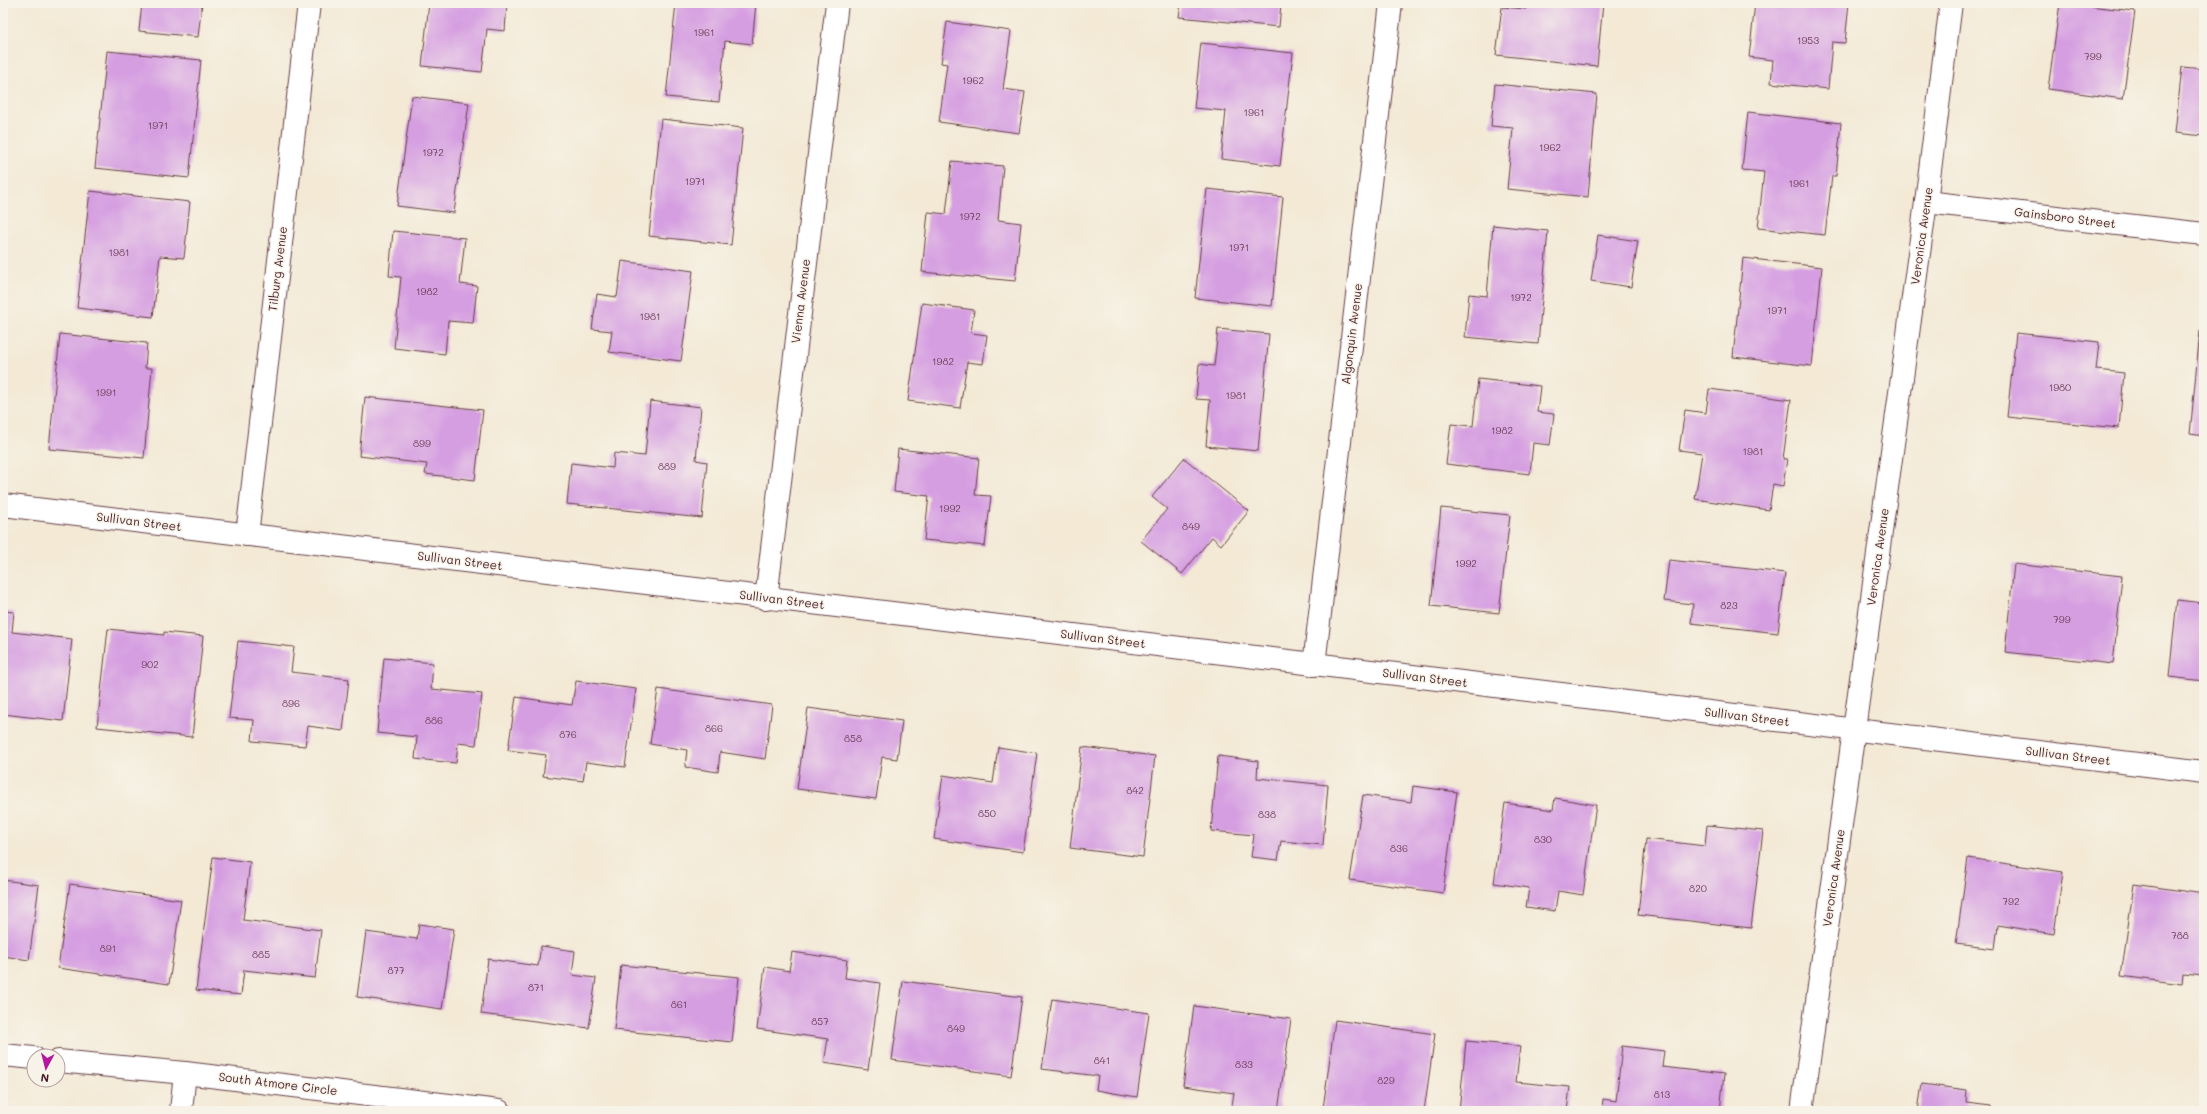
<svg xmlns="http://www.w3.org/2000/svg" width="2207" height="1114" viewBox="0 0 2207 1114" font-family="Mali,sans-serif">
<rect width="100%" height="100%" fill="#f7f3e8"/>
<filter id="ink" filterUnits="userSpaceOnUse"><feTurbulence type="fractalNoise" baseFrequency=".025" numOctaves="2"/><feDisplacementMap in="SourceGraphic" scale="8" xChannelSelector="R" yChannelSelector="G"/><feConvolveMatrix kernelMatrix="1 2 1 2 8 2 1 2 1" color-interpolation-filters="sRGB"/></filter>
<filter id="wash" filterUnits="userSpaceOnUse"><feTurbulence type="fractalNoise" baseFrequency=".012" numOctaves="4" result="noise"/><feDisplacementMap in="SourceGraphic" scale="16" xChannelSelector="R" yChannelSelector="G"/><feGaussianBlur stdDeviation="0.9" result="paint"/><feColorMatrix in="noise" values="0 0 0 0 0 0 0 0 0 0 0 0 0 0 0 0 0 1.4 0 .05"/><feComposite in="paint" operator="in"/></filter>
<g filter="url(#wash)">
<rect width="100%" height="100%" fill="#f3e9d5"/>
<g id="blocks">
<g fill="#d59ee1">
<path d="M 142,3 L 202,3 L 198,37 L 139,31 Z"/>
<path d="M 429,3 L 507,3 L 505,31 L 487,29 L 482,72 L 422,66 Z"/>
<path d="M 676,3 L 756,3 L 752,44 L 725,41 L 719,102 L 666,97 Z"/>
<path d="M 1181,3 L 1281,3 L 1279,27 L 1179,17 Z"/>
<path d="M 1527,3 L 1603,3 L 1597,66 L 1496,55 L 1502,7 L 1526,9 Z"/>
<path d="M 1755,3 L 1849,3 L 1845,43 L 1832,42 L 1828,89 L 1771,83 L 1773,60 L 1749,57 Z"/>
<path d="M 2060,3 L 2135,11 L 2123,99 L 2048,89 Z"/>
<path d="M 947,22 L 1011,31 L 1003,89 L 1025,92 L 1019,133 L 939,122 L 947,64 L 941,63 Z"/>
<path d="M 1201,43 L 1293,53 L 1280,166 L 1221,159 L 1226,111 L 1194,108 Z"/>
<path d="M 107,51 L 201,60 L 189,178 L 95,168 Z"/>
<path d="M 2182,67 L 2204,69 L 2204,136 L 2175,133 Z"/>
<path d="M 1495,84 L 1597,94 L 1588,197 L 1507,189 L 1513,128 L 1491,126 Z"/>
<path d="M 412,96 L 469,103 L 454,213 L 397,206 Z"/>
<path d="M 1748,112 L 1841,123 L 1836,176 L 1832,176 L 1825,235 L 1758,228 L 1764,172 L 1742,170 Z"/>
<path d="M 661,119 L 743,128 L 731,245 L 649,236 Z"/>
<path d="M 952,161 L 1003,166 L 998,220 L 1021,223 L 1015,281 L 922,272 L 928,212 L 946,214 Z"/>
<path d="M 1207,189 L 1283,197 L 1272,306 L 1195,298 Z"/>
<path d="M 90,191 L 190,202 L 184,258 L 160,256 L 153,317 L 77,308 Z"/>
<path d="M 1493,225 L 1548,231 L 1538,344 L 1465,337 L 1469,294 L 1487,296 Z"/>
<path d="M 393,231 L 465,238 L 460,284 L 477,286 L 473,323 L 448,321 L 445,354 L 394,348 L 401,277 L 389,276 Z"/>
<path d="M 1598,235 L 1638,241 L 1631,287 L 1591,281 Z"/>
<path d="M 1743,258 L 1822,267 L 1812,366 L 1733,357 Z"/>
<path d="M 622,261 L 693,271 L 681,361 L 609,352 L 612,331 L 592,329 L 597,294 L 617,297 Z"/>
<path d="M 922,303 L 974,310 L 971,333 L 987,335 L 983,364 L 967,362 L 960,408 L 908,401 Z"/>
<path d="M 1218,329 L 1269,334 L 1258,451 L 1206,446 L 1210,400 L 1196,399 L 1199,364 L 1214,366 Z"/>
<path d="M 2200,331 L 2204,332 L 2204,436 L 2190,434 Z"/>
<path d="M 2016,333 L 2099,342 L 2096,370 L 2124,373 L 2119,428 L 2007,417 Z"/>
<path d="M 60,334 L 147,343 L 145,368 L 152,368 L 144,458 L 49,449 Z"/>
<path d="M 1478,379 L 1540,386 L 1537,412 L 1554,414 L 1550,445 L 1533,443 L 1530,474 L 1446,464 L 1451,424 L 1473,426 Z"/>
<path d="M 1709,389 L 1791,400 L 1783,459 L 1787,459 L 1783,486 L 1773,484 L 1769,510 L 1695,499 L 1702,453 L 1679,450 L 1685,410 L 1706,413 Z"/>
<path d="M 365,397 L 483,410 L 475,480 L 425,474 L 427,464 L 359,456 Z"/>
<path d="M 650,401 L 701,407 L 696,460 L 707,462 L 702,518 L 567,504 L 571,463 L 613,468 L 614,453 L 645,456 Z"/>
<path d="M 898,449 L 979,458 L 975,495 L 991,496 L 985,546 L 924,540 L 929,496 L 894,492 Z"/>
<path d="M 1184,458 L 1249,511 L 1221,545 L 1212,537 L 1182,574 L 1141,541 L 1167,509 L 1152,497 Z"/>
<path d="M 1441,508 L 1510,515 L 1499,613 L 1431,606 Z"/>
<path d="M 1669,560 L 1785,573 L 1778,633 L 1691,623 L 1693,604 L 1664,601 Z"/>
<path d="M 2014,564 L 2122,576 L 2113,664 L 2005,652 Z"/>
<path d="M 2177,600 L 2204,603 L 2204,681 L 2169,677 Z"/>
<path d="M 3,611 L 14,612 L 12,632 L 72,639 L 63,721 L 3,714 Z"/>
<path d="M 108,629 L 164,635 L 164,632 L 203,636 L 192,737 L 97,727 Z"/>
<path d="M 238,641 L 294,647 L 291,672 L 349,679 L 343,731 L 308,726 L 305,746 L 252,741 L 254,720 L 229,718 Z"/>
<path d="M 384,658 L 433,663 L 431,689 L 482,694 L 476,745 L 458,743 L 456,763 L 415,759 L 417,737 L 377,733 Z"/>
<path d="M 576,681 L 636,689 L 625,767 L 586,762 L 583,781 L 543,776 L 546,755 L 508,750 L 516,697 L 572,705 Z"/>
<path d="M 658,689 L 772,705 L 765,759 L 720,752 L 718,772 L 685,767 L 687,750 L 650,744 Z"/>
<path d="M 808,708 L 902,721 L 897,759 L 882,757 L 876,799 L 797,789 Z"/>
<path d="M 998,747 L 1037,753 L 1023,852 L 934,839 L 943,775 L 993,783 Z"/>
<path d="M 1082,747 L 1155,756 L 1143,857 L 1070,848 Z"/>
<path d="M 1218,756 L 1258,761 L 1257,778 L 1328,785 L 1323,845 L 1281,841 L 1278,860 L 1251,857 L 1254,835 L 1211,831 Z"/>
<path d="M 1413,786 L 1457,792 L 1443,893 L 1350,880 L 1363,795 L 1411,802 Z"/>
<path d="M 1555,798 L 1596,805 L 1583,895 L 1558,891 L 1555,911 L 1526,907 L 1529,888 L 1494,883 L 1505,803 L 1553,810 Z"/>
<path d="M 1707,825 L 1763,831 L 1751,928 L 1638,915 L 1646,839 L 1705,846 Z"/>
<path d="M 213,857 L 250,862 L 243,920 L 321,930 L 315,978 L 244,970 L 241,995 L 196,990 Z"/>
<path d="M 1968,858 L 2063,872 L 2054,934 L 1998,925 L 1995,949 L 1956,944 Z"/>
<path d="M 3,880 L 39,885 L 29,960 L 3,956 Z"/>
<path d="M 70,884 L 181,900 L 169,984 L 58,968 Z"/>
<path d="M 2134,884 L 2204,894 L 2204,975 L 2183,973 L 2182,984 L 2121,976 Z"/>
<path d="M 419,924 L 454,929 L 442,1009 L 357,997 L 366,932 L 417,939 Z"/>
<path d="M 541,946 L 575,951 L 572,975 L 596,978 L 589,1028 L 481,1014 L 488,959 L 538,966 Z"/>
<path d="M 792,952 L 847,960 L 845,978 L 880,983 L 868,1070 L 824,1063 L 828,1039 L 757,1029 L 765,967 L 789,971 Z"/>
<path d="M 621,965 L 739,977 L 732,1042 L 614,1030 Z"/>
<path d="M 903,981 L 1022,997 L 1011,1076 L 892,1060 Z"/>
<path d="M 1052,999 L 1149,1013 L 1137,1097 L 1096,1090 L 1098,1076 L 1042,1069 Z"/>
<path d="M 1194,1006 L 1291,1019 L 1278,1111 L 1231,1111 L 1234,1093 L 1183,1086 Z"/>
<path d="M 1335,1020 L 1435,1034 L 1424,1111 L 1323,1109 Z"/>
<path d="M 1466,1041 L 1520,1046 L 1516,1082 L 1570,1087 L 1567,1111 L 1459,1111 Z"/>
<path d="M 1622,1046 L 1664,1051 L 1662,1067 L 1724,1074 L 1720,1111 L 1602,1111 L 1603,1099 L 1616,1101 Z"/>
<path d="M 1922,1084 L 1967,1090 L 1966,1103 L 1991,1106 L 1991,1111 L 1918,1111 Z"/>
</g>
</g>
</g>
<g filter="url(#ink)">
<use href="#blocks" fill-opacity="0" stroke="#633d44" stroke-width="1"/>
<g fill="none" stroke-linecap="round" stroke-linejoin="round">
<g stroke="#633d44" stroke-width="24">
<g id="minor">
<path d="M 1926,202 L 2204,234"/>
<path d="M 3,505 L 2204,772"/>
<path d="M 247,535 L 309,3"/>
<path d="M 766,599 L 837,3"/>
<path d="M 1314,665 L 1391,3"/>
<path d="M 3,1055 L 34,1058"/>
<path d="M 58,1061 L 185,1073 L 499,1111"/>
<path d="M 181,1111 L 185,1073"/>
<path d="M 1802,1111 L 1926,202 L 1951,3"/>
</g>
</g>
<use href="#minor" stroke="#fff" stroke-width="22"/>
</g>
</g>
<g text-anchor="middle" stroke-width="3" stroke-linejoin="round" paint-order="stroke">
<g font-size="10" fill="#6d3f58">
<text x="704" y="36">1961</text>
<text x="1808" y="44">1953</text>
<text x="2093" y="60">799</text>
<text x="973" y="84">1962</text>
<text x="1254" y="116">1961</text>
<text x="158" y="129">1971</text>
<text x="1550" y="151">1962</text>
<text x="433" y="156">1972</text>
<text x="695" y="185">1971</text>
<text x="1799" y="187">1961</text>
<text x="970" y="220">1972</text>
<text x="1239" y="251">1971</text>
<text x="119" y="256">1981</text>
<text x="427" y="295">1982</text>
<text x="1521" y="301">1972</text>
<text x="1777" y="314">1971</text>
<text x="650" y="320">1981</text>
<text x="943" y="365">1982</text>
<text x="2060" y="391">1980</text>
<text x="106" y="396">1991</text>
<text x="1236" y="399">1981</text>
<text x="1502" y="434">1982</text>
<text x="422" y="447">899</text>
<text x="1753" y="455">1981</text>
<text x="667" y="470">889</text>
<text x="950" y="512">1992</text>
<text x="1191" y="530">849</text>
<text x="1466" y="567">1992</text>
<text x="1729" y="609">823</text>
<text x="2062" y="623">799</text>
<text x="150" y="668">902</text>
<text x="291" y="707">896</text>
<text x="434" y="724">886</text>
<text x="714" y="732">866</text>
<text x="568" y="738">876</text>
<text x="853" y="742">858</text>
<text x="1135" y="794">842</text>
<text x="987" y="817">850</text>
<text x="1267" y="818">838</text>
<text x="1543" y="843">830</text>
<text x="1399" y="852">836</text>
<text x="1698" y="892">820</text>
<text x="2011" y="905">792</text>
<text x="2180" y="939">788</text>
<text x="108" y="952">891</text>
<text x="261" y="958">885</text>
<text x="396" y="974">877</text>
<text x="536" y="991">871</text>
<text x="679" y="1008">861</text>
<text x="820" y="1025">857</text>
<text x="956" y="1032">849</text>
<text x="1102" y="1064">841</text>
<text x="1244" y="1068">833</text>
<text x="1386" y="1084">829</text>
<text x="1662" y="1098">813</text>
</g>
<g font-size="12" fill="#4a1f2b" stroke="#f7f3e8">
<text transform="translate(2065 218) rotate(7)" y="4">Gainsboro Street</text>
<text transform="translate(1922 236) rotate(-82)" y="4">Veronica Avenue</text>
<text transform="translate(278 269) rotate(-83)" y="4">Tilburg Avenue</text>
<text transform="translate(801 301) rotate(-83)" y="4">Vienna Avenue</text>
<text transform="translate(1352 334) rotate(-83)" y="4">Algonquin Avenue</text>
<text transform="translate(139 522) rotate(7)" y="4">Sullivan Street</text>
<text transform="translate(1878 557) rotate(-82)" y="4">Veronica Avenue</text>
<text transform="translate(460 561) rotate(7)" y="4">Sullivan Street</text>
<text transform="translate(782 600) rotate(7)" y="4">Sullivan Street</text>
<text transform="translate(1103 639) rotate(7)" y="4">Sullivan Street</text>
<text transform="translate(1425 678) rotate(7)" y="4">Sullivan Street</text>
<text transform="translate(1747 717) rotate(7)" y="4">Sullivan Street</text>
<text transform="translate(2068 756) rotate(7)" y="4">Sullivan Street</text>
<text transform="translate(1834 878) rotate(-82)" y="4">Veronica Avenue</text>
<text transform="translate(278 1084) rotate(7)" y="4">South Atmore Circle</text>
</g>
</g>
<rect width="2207" height="1114" fill="none" stroke="#f7f3e8" stroke-width="16"/>
<g transform="translate(46 1068) rotate(187)"><circle r="19" fill="#f7f3e8" stroke="#b29e9c"/>
<path d="M0-3L7 15L0 10L-7 15Z" fill="#b5179e"/>
<text y="-6" font-size="11" font-weight="bold" text-anchor="middle" fill="#4a1f2b">N</text>
</g>
</svg>
